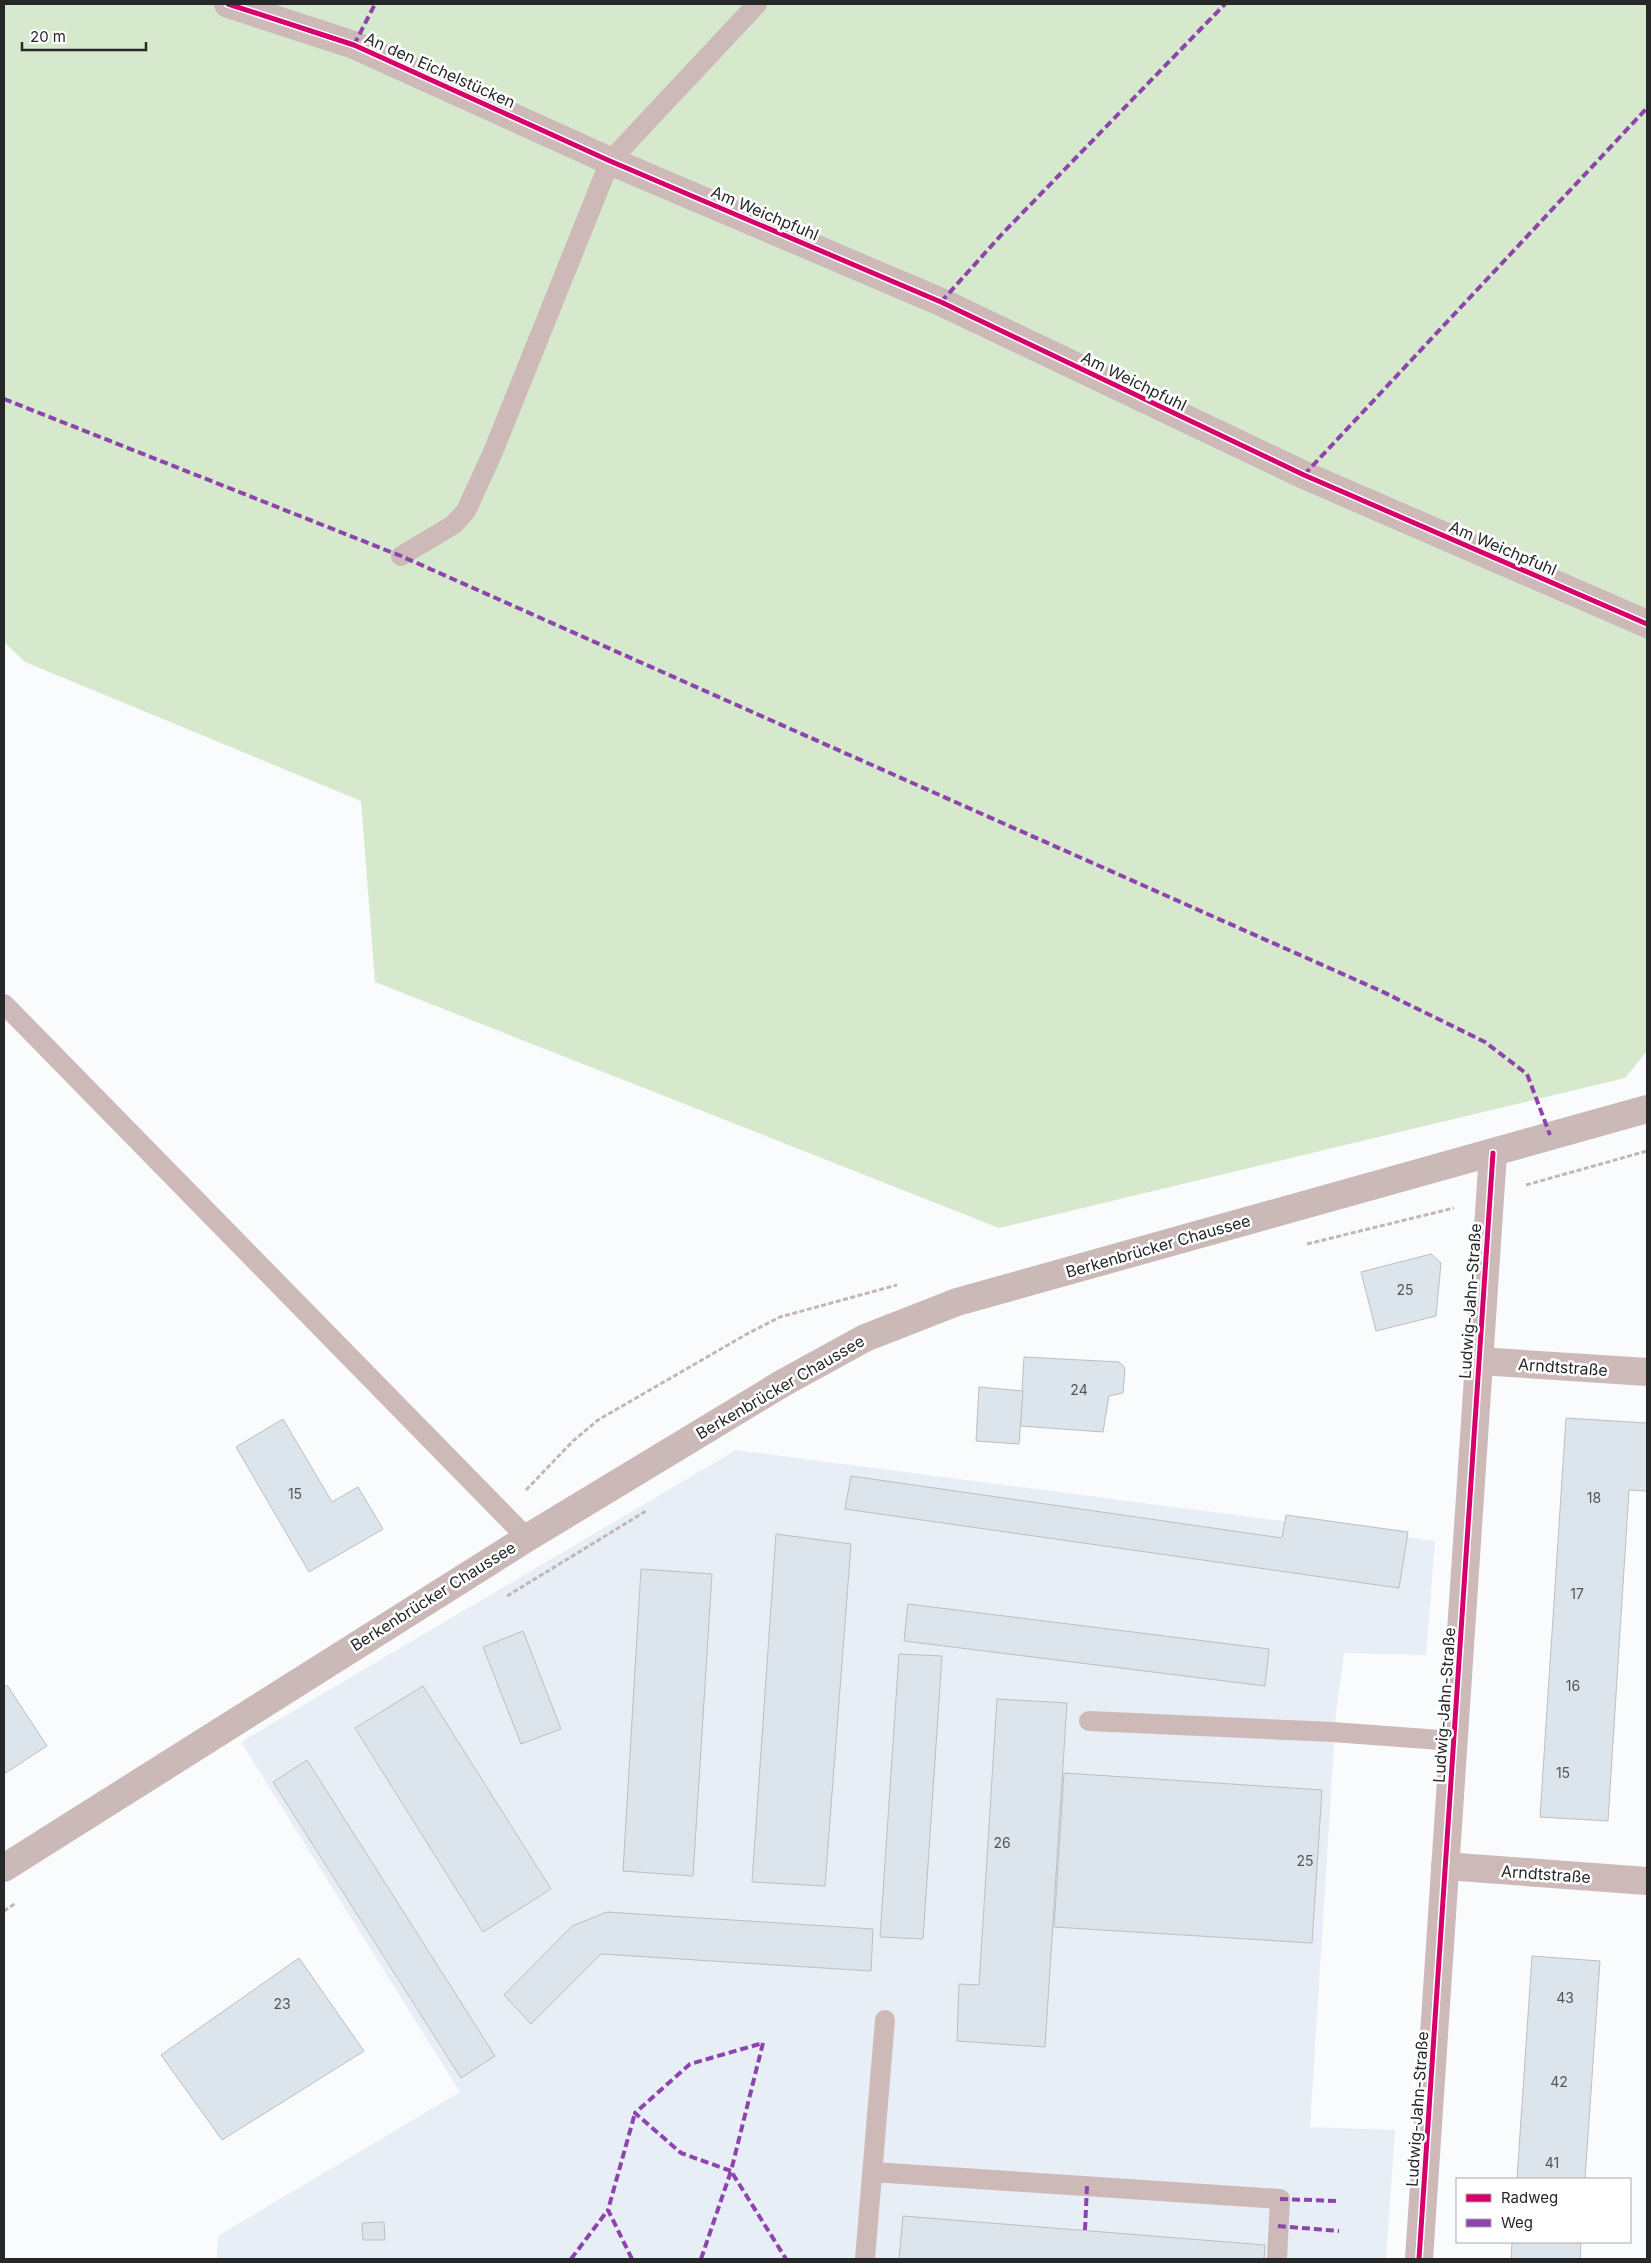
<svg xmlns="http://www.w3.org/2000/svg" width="1651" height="2263" viewBox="0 0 1651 2263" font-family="Inter,sans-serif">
<rect width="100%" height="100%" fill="#f9fbfd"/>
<path fill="#e8eef5" d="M 736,1450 L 1435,1541 L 1426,1655 L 1344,1653 L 1336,1713 L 1310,2127 L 1395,2130 L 1386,2259 L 217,2259 L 218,2236 L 460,2092 L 241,1742 Z"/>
<path fill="#d6e9cd" d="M 4,4 L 1647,4 L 1647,1051 L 1625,1078 L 999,1228 L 375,982 L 361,801 L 25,662 L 4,642 Z"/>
<g fill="#dce4ec" stroke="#bdbec0">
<path d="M 1431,1254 L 1441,1263 L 1436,1316 L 1376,1331 L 1361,1272 Z"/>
<path d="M 1024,1357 L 1119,1362 L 1125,1368 L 1123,1393 L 1109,1396 L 1103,1432 L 1020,1426 Z"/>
<path d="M 979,1387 L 1023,1391 L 1019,1444 L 976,1441 Z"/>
<path d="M 1566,1418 L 1647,1423 L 1647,1491 L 1629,1490 L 1608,1821 L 1540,1817 Z"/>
<path d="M 283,1419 L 332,1502 L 358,1487 L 383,1529 L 309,1572 L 236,1447 Z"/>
<path d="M 851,1476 L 1282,1538 L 1286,1515 L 1408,1532 L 1399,1588 L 845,1509 Z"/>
<path d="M 776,1534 L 851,1544 L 825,1886 L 752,1882 Z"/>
<path d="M 641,1569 L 712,1574 L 693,1876 L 623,1871 Z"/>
<path d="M 908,1604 L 1269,1649 L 1265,1686 L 904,1641 Z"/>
<path d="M 523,1631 L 561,1729 L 521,1744 L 483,1647 Z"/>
<path d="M 899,1654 L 942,1656 L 923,1939 L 880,1937 Z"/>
<path d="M 7,1685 L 47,1746 L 4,1774 L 4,1688 Z"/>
<path d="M 423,1686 L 551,1889 L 483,1932 L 355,1728 Z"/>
<path d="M 997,1699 L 1067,1703 L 1045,2047 L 957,2041 L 959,1984 L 979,1985 Z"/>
<path d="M 307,1760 L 495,2056 L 461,2078 L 273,1782 Z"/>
<path d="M 1064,1773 L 1322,1790 L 1312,1943 L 1054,1927 Z"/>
<path d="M 607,1912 L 873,1929 L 871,1971 L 601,1954 L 531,2024 L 504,1995 L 572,1926 Z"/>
<path d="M 1532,1956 L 1600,1961 L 1585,2179 L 1517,2179 Z"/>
<path d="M 299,1958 L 364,2051 L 222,2140 L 161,2055 Z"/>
<path d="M 903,2216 L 1265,2245 L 1264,2259 L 899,2259 Z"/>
<path d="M 384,2222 L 385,2240 L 363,2240 L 362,2223 Z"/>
<path d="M 1512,2242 L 1581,2242 L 1580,2259 L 1511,2259 Z"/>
</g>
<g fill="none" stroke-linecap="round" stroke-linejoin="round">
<g stroke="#c2b7b6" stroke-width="3" stroke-dasharray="5 2.5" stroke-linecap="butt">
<path d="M 1526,1185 L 1647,1151"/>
<path d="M 1307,1244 L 1454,1208"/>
<path d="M 526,1490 L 573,1441 L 598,1420 L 745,1335 L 780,1317 L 897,1285"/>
<path d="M 507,1596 L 646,1511"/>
<path d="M 4,1911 L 16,1903"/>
</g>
<g stroke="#cdbab8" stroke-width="20">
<path d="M 401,556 L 453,525 L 466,511 L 493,452 L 610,161 L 757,4"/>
<path d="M 4,1004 L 527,1538"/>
<path d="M 1089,1721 L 1332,1732 L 1454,1741"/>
<path d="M 873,2172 L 1280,2199 L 1277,2259"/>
<path d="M 865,2259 L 885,2020"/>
</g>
<g stroke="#cdbab8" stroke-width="28">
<path d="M 228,4 L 354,45 L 610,161 L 941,302 L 1304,475 L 1647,624"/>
<path d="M 1479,1361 L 1647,1372"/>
<path d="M 1445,1866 L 1647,1881"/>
<path d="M 1419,2259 L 1493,1153"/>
</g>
<path stroke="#cbb9b7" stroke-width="28" d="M 4,1868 L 527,1538 L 783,1383 L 865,1338 L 957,1302 L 1647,1109"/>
<g stroke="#8e44ad" stroke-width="4" stroke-dasharray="8 4" stroke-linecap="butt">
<path d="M 354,45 L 375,4"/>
<path d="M 941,302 L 1003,233 L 1225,4"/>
<path d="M 4,399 L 401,556 L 1381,991 L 1485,1042 L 1527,1074 L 1550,1135"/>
<path d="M 1304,475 L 1647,108"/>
<path d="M 763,2043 L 731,2171 L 681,2153 L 635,2113 L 690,2064 Z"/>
<path d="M 1280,2199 L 1337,2201"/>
<path d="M 1278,2226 L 1339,2231"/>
<path d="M 1085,2230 L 1087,2186"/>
<path d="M 571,2259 L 608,2210"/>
<path d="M 632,2259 L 608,2210 L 635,2113"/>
<path d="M 701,2259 L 731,2171 L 786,2259"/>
</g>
<g stroke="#fff" stroke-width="8">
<g id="cycleway">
<path d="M 228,4 L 354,45 L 610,161 L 941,302 L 1304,475 L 1647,624"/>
<path d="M 1419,2259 L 1493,1153"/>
</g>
</g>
<use href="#cycleway" stroke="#d6006c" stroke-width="5"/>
</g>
<g text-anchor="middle" stroke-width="5" stroke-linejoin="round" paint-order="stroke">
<g font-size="14" fill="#53565a">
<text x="1405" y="1295">25</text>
<text x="1079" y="1395">24</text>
<text x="295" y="1499">15</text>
<text x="1594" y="1503">18</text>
<text x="1577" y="1599">17</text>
<text x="1573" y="1691">16</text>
<text x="1563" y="1778">15</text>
<text x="1002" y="1848">26</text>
<text x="1305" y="1866">25</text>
<text x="1565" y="2003">43</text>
<text x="282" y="2009">23</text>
<text x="1559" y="2087">42</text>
<text x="1552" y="2168">41</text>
</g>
<g font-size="16" fill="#252729" stroke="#fff">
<text transform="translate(440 70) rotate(24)" y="6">An den Eichelstücken</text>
<text transform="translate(765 213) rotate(23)" y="6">Am Weichpfuhl</text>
<text transform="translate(1134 381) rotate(26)" y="6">Am Weichpfuhl</text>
<text transform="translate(1503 548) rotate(23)" y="6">Am Weichpfuhl</text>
<text transform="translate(1158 1246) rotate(-16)" y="6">Berkenbrücker Chaussee</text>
<text transform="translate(1470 1301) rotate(-86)" y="6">Ludwig-Jahn-Straße</text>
<text transform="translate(1563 1367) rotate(4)" y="6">Arndtstraße</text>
<text transform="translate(780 1387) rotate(-30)" y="6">Berkenbrücker Chaussee</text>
<text transform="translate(433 1596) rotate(-32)" y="6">Berkenbrücker Chaussee</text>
<text transform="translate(1444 1705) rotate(-86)" y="6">Ludwig-Jahn-Straße</text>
<text transform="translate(1546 1874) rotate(4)" y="6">Arndtstraße</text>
<text transform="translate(1417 2109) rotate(-86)" y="6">Ludwig-Jahn-Straße</text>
</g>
</g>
<rect width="1651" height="2263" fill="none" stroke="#252729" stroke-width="10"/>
<rect x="1456" y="2178" width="175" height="65" fill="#ffffff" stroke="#a8a9a9"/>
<rect x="1466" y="2194" width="25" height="8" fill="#d6006c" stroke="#a8a9a9"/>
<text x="1501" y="2203" font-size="15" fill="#252729">Radweg</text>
<rect x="1466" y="2219" width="25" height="8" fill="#8e44ad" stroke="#a8a9a9"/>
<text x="1501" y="2228" font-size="15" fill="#252729">Weg</text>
<path d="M22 42v8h124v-8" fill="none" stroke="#252729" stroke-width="2.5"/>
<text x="30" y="42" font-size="15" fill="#252729" stroke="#ffffff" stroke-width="4" paint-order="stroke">20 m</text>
</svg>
